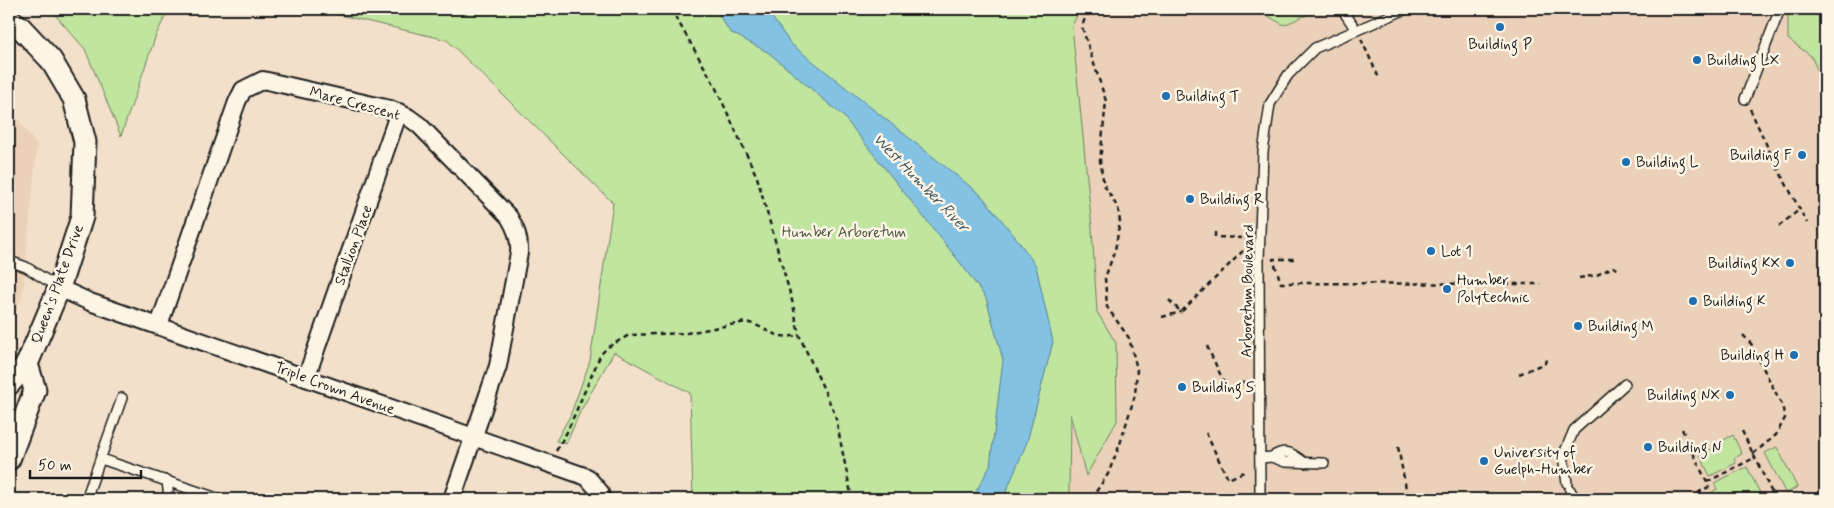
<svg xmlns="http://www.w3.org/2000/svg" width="1834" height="508" viewBox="0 0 1834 508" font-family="Mynerve,sans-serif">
<rect width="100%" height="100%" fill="#f2e0cb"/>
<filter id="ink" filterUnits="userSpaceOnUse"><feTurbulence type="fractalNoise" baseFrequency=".02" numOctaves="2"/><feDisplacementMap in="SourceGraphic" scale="10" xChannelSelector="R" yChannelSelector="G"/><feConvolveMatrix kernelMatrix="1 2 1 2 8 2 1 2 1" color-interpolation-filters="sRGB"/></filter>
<g filter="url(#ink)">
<g fill="#ebd1b9">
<path d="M 1061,9 L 1255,9 L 1284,25 L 1320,9 L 1825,9 L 1825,499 L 1069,499 L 1070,371 Z"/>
<path d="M 9,106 L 37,146 L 22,296 L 9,325 Z"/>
</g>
<g fill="#c0e59f" stroke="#6e805e">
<path d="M 50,9 L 169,9 L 156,35 L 121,136 L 85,49 Z"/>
<path d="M 314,9 L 1080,9 L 1072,26 L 1092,228 L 1097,312 L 1116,343 L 1117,421 L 1086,476 L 1070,414 L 1069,499 L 693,499 L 690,393 L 614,352 L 580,412 L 566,444 L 556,441 L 570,416 L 590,361 L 613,203 L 447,40 Z"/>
<path d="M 1255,9 L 1320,9 L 1284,25 Z"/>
<path d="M 1794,9 L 1825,9 L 1825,87 L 1811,56 L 1788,39 L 1788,14 Z"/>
<path d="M 1733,435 L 1742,454 L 1734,458 L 1736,463 L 1710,476 L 1700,455 L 1704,448 L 1710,450 L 1717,446 L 1718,443 Z"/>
<path d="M 1777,447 L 1797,487 L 1786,494 L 1765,453 Z"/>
<path d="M 1747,467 L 1761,495 L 1756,498 L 1756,499 L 1709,499 L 1707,495 L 1717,489 L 1714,483 Z"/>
</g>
<path fill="#83c2e3" stroke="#5a8093" d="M 715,9 L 766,9 L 791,44 L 981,195 L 1017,239 L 1036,266 L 1053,342 L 1027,442 L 1006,492 L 1006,499 L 972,499 L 990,466 L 1003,360 L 986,298 L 962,265 L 843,116 L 769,53 L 730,32 Z"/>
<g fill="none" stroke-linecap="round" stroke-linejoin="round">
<g stroke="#1c1c1c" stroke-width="12">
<g id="service">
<path d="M 1344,9 L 1346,15 L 1356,30"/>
<path d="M 1745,99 L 1780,9"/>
<path d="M 9,261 L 26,267 L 59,288"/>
<path d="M 1272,457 C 1286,447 1293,454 1305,463"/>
<path d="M 1260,458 L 1272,457 L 1285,462 L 1324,463"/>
<path d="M 101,459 L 220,499"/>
<path d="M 167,480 L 169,499"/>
<path d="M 1567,483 L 1563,456 L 1574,430 L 1625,384"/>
<path d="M 1570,490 L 1575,499"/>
<path d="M 86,499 L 122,398"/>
<path d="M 1260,499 L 1259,259 L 1263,152 L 1270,104 L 1288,75 L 1315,48 L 1406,9"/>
</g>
</g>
<g stroke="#1c1c1c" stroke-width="20">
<g id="minor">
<path d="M 59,288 L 90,302 L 587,477 L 600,492 L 601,499"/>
<path d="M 159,325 L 237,102 L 243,90 L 263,80 L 390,109 L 408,117 L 419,125 L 509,217 C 516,229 520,239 519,253 L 498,366 L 452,499"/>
<path d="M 306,378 L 399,112"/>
</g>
</g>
<g stroke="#1c1c1c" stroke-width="25">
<g id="tertiary">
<path d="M 9,19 L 21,28 L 51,60 L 74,99 L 85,142 L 82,217 L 59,288 L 27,364 L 9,384"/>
<path d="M 9,459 L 35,390 L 27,364"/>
</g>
</g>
<g stroke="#1c1c1c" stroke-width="2.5" stroke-dasharray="5 4" stroke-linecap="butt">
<path d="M 671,9 L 714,84 L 757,177 L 793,304 L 799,335 L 835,414 L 852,499"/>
<path d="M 1146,9 L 1149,9"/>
<path d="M 1361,39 L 1379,78"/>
<path d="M 1750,109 L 1775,163 L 1807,223"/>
<path d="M 1779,226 L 1799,210"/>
<path d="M 1215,232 L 1215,237 L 1244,238 L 1248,242"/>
<path d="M 1294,259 L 1273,259 L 1281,283 L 1541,284"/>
<path d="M 1579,278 L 1597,275 L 1613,267 L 1621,271"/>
<path d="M 1169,300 L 1181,312 L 1244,250"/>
<path d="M 1162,317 L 1181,312"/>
<path d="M 1743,335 L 1753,346"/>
<path d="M 1207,346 L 1228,391 L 1244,382"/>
<path d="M 1519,374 L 1545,363 L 1547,357"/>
<path d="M 1682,429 L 1709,487 L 1699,492 L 1703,499"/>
<path d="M 1742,431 L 1775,499"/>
<path d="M 1206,433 L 1228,479 L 1244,472"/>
<path d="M 1398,447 L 1408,499"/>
<path d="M 556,451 L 567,432 L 601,354 L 608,347 L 629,335 L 687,333 L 746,322 C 768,327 773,341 799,335"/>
<path d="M 1753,454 L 1776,435 L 1785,418 L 1782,405 L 1756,354"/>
<path d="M 1707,482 L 1754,458"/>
<path d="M 1091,499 L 1108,474 L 1120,444 L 1135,395 L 1137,369 L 1129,338 L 1107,307 L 1105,278 L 1115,250 L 1120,222 L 1118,208 L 1104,185 L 1100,161 L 1106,101 L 1082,27 L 1086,15 L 1095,9"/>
</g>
<use href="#service" stroke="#fcf5e5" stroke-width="9"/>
<use href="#minor" stroke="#fcf5e5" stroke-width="16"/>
<use href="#tertiary" stroke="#fcf5e5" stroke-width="21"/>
</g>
</g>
<g fill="#1f6fb2" stroke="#fcf5e5" stroke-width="2">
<circle cx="1500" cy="27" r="5"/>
<circle cx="1697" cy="60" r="5"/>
<circle cx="1166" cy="96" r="5"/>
<circle cx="1802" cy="155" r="5"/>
<circle cx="1626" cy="162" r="5"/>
<circle cx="1190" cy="199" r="5"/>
<circle cx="1431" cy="251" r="5"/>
<circle cx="1790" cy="263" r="5"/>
<circle cx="1447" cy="289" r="5"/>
<circle cx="1693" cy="301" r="5"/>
<circle cx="1578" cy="326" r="5"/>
<circle cx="1794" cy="355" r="5"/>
<circle cx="1182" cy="387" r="5"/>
<circle cx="1730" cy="395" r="5"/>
<circle cx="1648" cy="447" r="5"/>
<circle cx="1484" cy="461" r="5"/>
</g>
<g text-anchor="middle" stroke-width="5" stroke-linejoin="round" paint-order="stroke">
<g font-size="15" fill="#1c1c1c" stroke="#fcf5e5" text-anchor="start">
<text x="1500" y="49" text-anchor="middle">Building P</text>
<text x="1707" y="65">Building LX</text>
<text x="1176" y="101">Building T</text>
<text x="1792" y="160" text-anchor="end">Building F</text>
<text x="1636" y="167">Building L</text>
<text x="1200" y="204">Building R</text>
<text x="1441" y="256">Lot 1</text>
<text x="1780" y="268" text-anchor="end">Building KX</text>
<text x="1457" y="285">Humber<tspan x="1457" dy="17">Polytechnic</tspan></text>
<text x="1703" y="306">Building K</text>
<text x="1588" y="331">Building M</text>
<text x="1784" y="360" text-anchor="end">Building H</text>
<text x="1192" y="392">Building S</text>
<text x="1720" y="400" text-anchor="end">Building NX</text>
<text x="1658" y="452">Building N</text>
<text x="1494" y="457">University of<tspan x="1494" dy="17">Guelph-Humber</tspan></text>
</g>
<g font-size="15" fill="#1c1c1c" stroke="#fcf5e5">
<text transform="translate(355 103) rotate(15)" y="5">Mare Crescent</text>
<text transform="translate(353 245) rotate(-70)" y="5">Stallion Place</text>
<text transform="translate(57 284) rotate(-70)" y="5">Queen's Plate Drive</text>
<text transform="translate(1247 291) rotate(-89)" y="5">Arboretum Boulevard</text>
<text transform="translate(335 388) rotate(20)" y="5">Triple Crown Avenue</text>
</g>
<g font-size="15" fill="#4d5843" stroke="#fcf5e5">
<text x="844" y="237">Humber Arboretum</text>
</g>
<g font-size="16" font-style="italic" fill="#405662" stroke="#fcf5e5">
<text transform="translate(922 182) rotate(46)" y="6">West Humber River</text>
</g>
</g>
<rect width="1834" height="508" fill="none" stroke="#fcf5e5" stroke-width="30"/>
<rect x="15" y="15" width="1804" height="478" fill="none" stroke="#1c1c1c" stroke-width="2" filter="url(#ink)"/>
<path d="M30 470v8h111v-8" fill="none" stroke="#1c1c1c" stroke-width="2.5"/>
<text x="38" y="470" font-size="15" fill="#1c1c1c" stroke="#fcf5e5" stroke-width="4" paint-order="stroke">50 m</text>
</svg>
